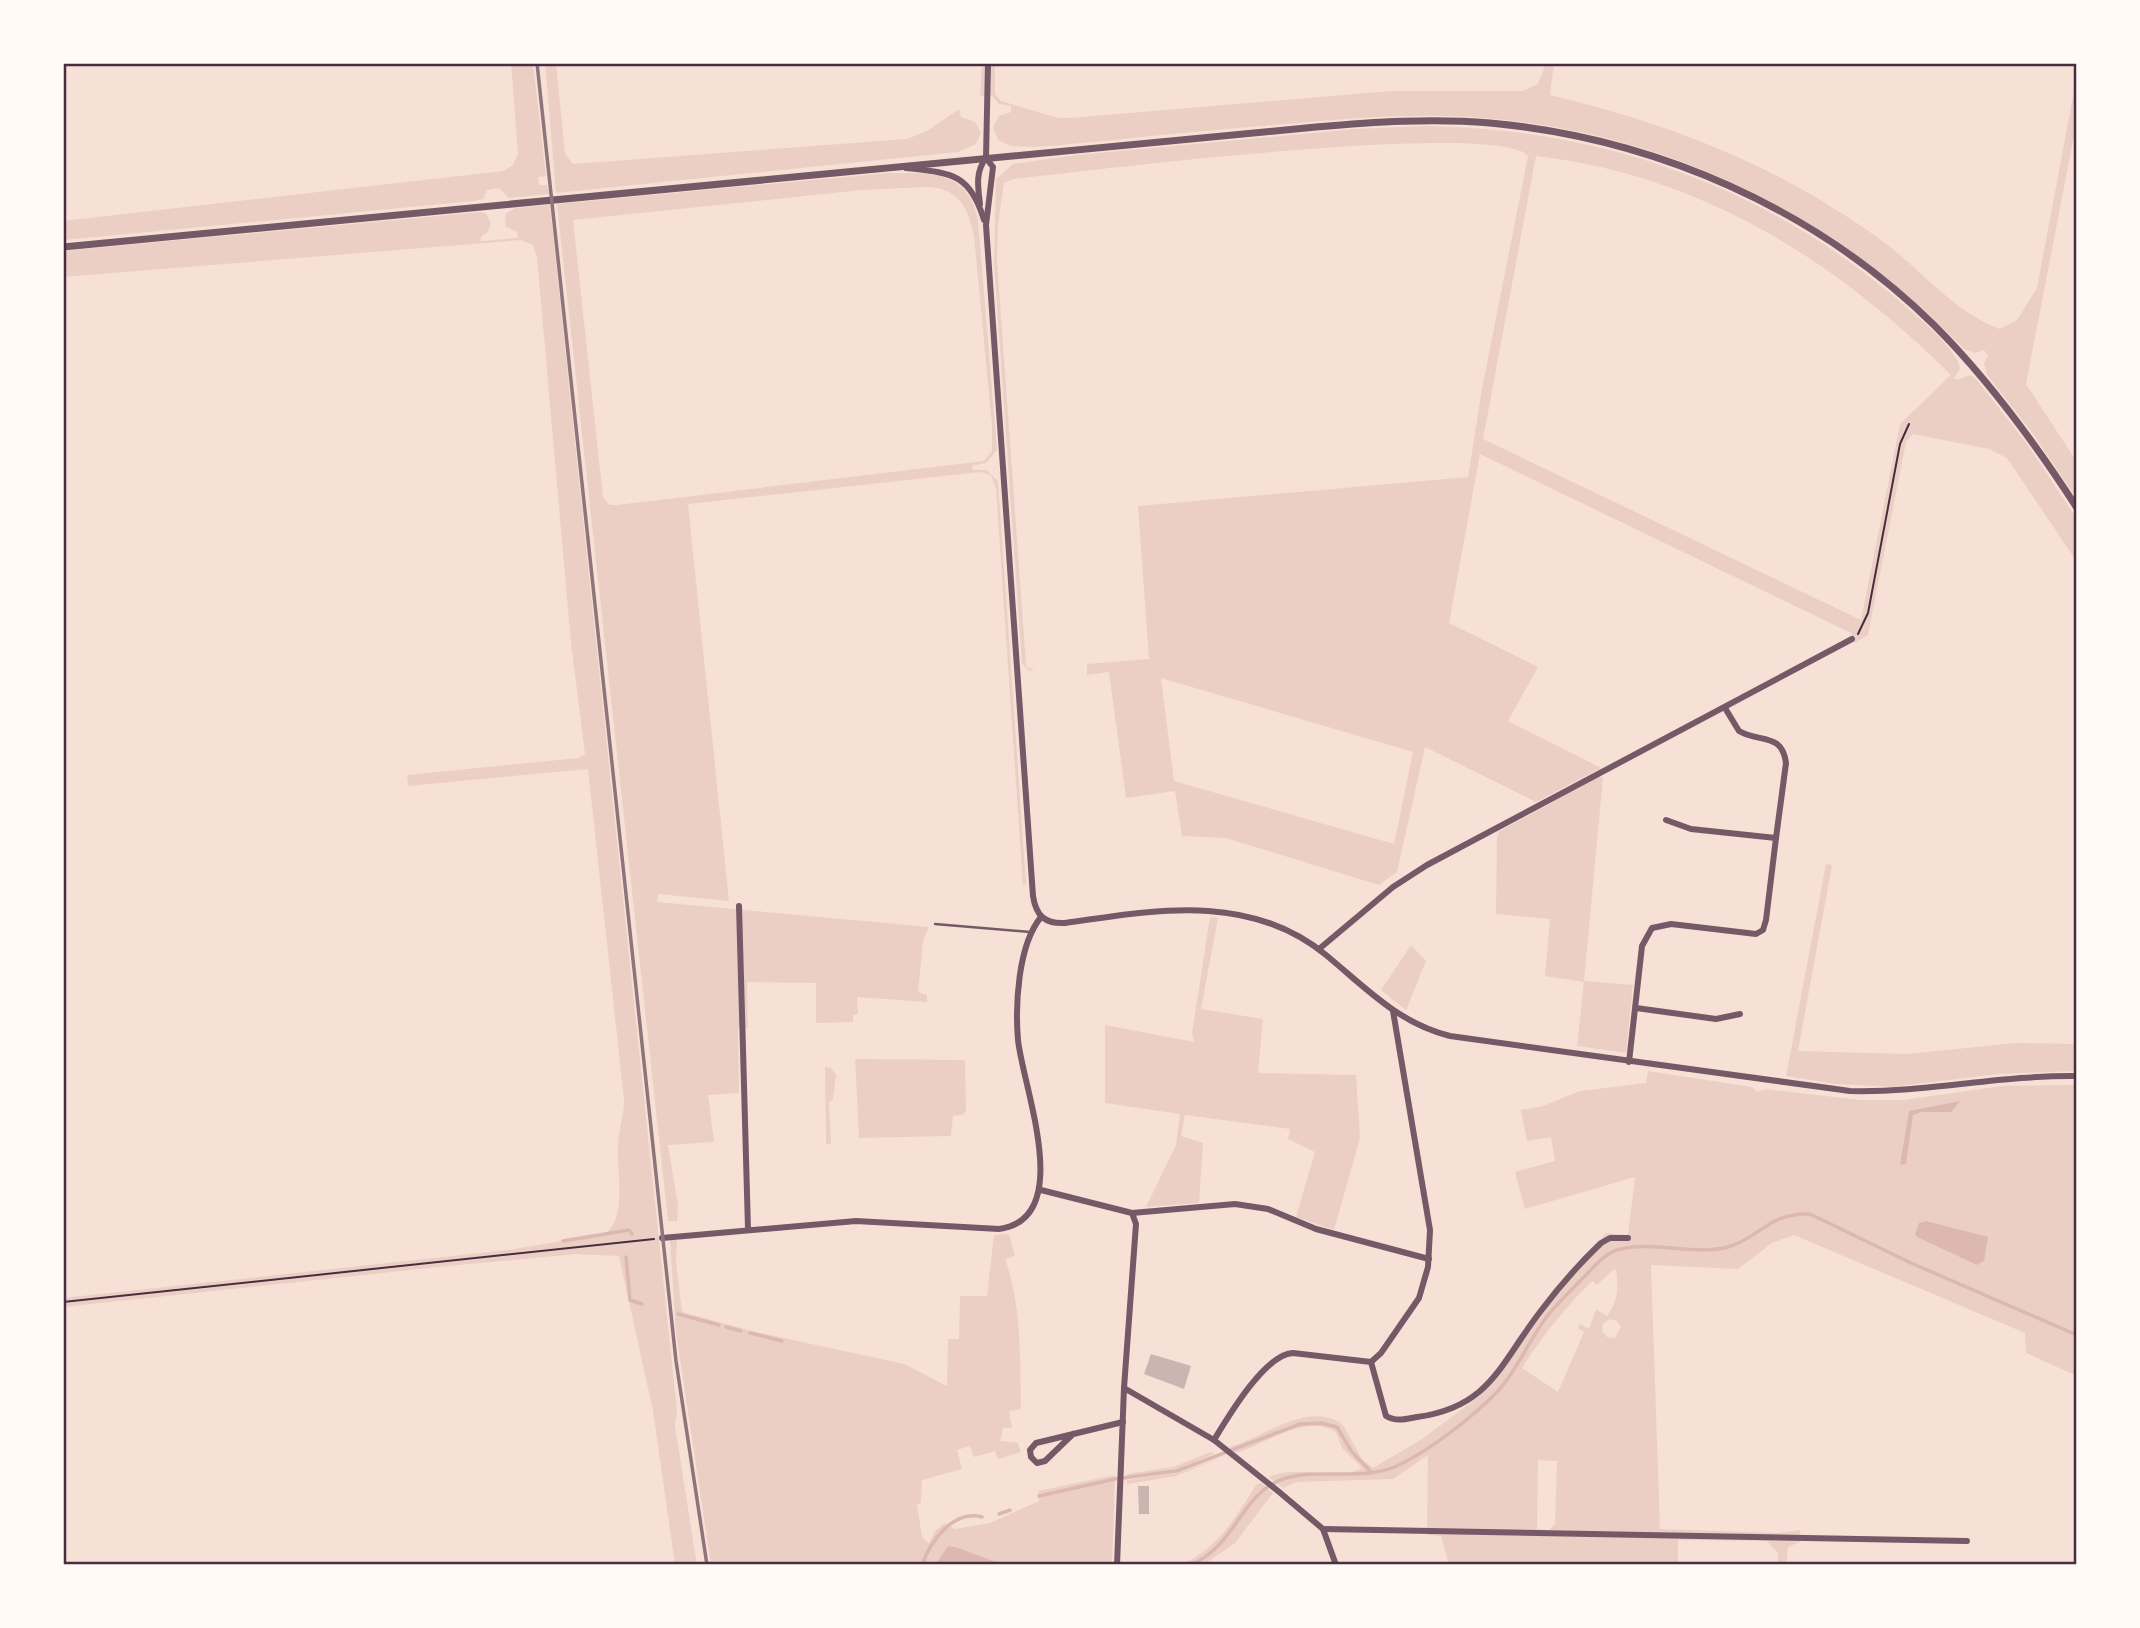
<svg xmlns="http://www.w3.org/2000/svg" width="2140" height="1628" viewBox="0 0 2140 1628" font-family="Arial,sans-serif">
<rect width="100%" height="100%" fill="#f7e1d7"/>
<g fill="#ebcfc5" fill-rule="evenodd">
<path d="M 511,63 L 533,63 L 546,176 L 538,177 L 539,185 L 547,185 L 549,194 L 509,198 L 499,188 L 487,190 L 483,199 L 474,201 L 63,240 L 63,221 L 503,171 L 512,166 L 518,154 Z"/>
<path d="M 545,63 L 556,63 L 565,154 L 573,164 L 907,139 L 927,131 L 959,109 L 961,117 L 975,122 L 981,133 L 976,144 L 958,152 L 556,193 Z"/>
<path d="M 982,63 L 995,63 L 995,94 L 1001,101 L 1058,118 L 1071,118 L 1391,91 L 1523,91 L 1538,84 L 1546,63 L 1554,63 L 1550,95 C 1672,124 1779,166 1881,240 C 1921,269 1953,312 2000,329 L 2017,320 L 2037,288 L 2077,75 L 2077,120 L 2026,384 L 2077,462 L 2077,499 L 2031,431 L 1987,375 L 1984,363 L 1988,356 L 1984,350 L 1975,353 L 1964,349 C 1836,215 1669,133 1485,118 C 1415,112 1343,119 1273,125 C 1217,130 1161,135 1105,141 C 1074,143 1040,149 1010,146 L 998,140 L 993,127 L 999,116 L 1011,112 L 1011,106 L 999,104 L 992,96 L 980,96 Z"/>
<path d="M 1425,126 C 1603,128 1771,188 1905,306 C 1920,319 1958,350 1960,369 L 1954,378 L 1957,380 L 1970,375 L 1976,379 L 2027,444 L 2077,519 L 2077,562 L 2007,458 L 1989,449 L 1913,434 L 1906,442 L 1868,635 L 1854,643 L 1851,633 L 1480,454 L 1449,623 L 1538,667 L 1508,721 L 1601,768 L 1536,802 L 1425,747 L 1397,872 L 1379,885 L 1226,838 L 1182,836 L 1175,791 L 1126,798 L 1109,672 L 1087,675 L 1087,664 L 1149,659 L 1138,506 L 1468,477 L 1482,389 L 1528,156 C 1496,119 1080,172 1013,179 L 1004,183 L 998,225 L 997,261 L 1026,664 L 1027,668 L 1035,669 L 1029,671 L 1022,663 L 994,263 L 996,179 L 1013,164 L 1077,155 L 1354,129 ZM 1536,156 C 1701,175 1835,260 1951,375 L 1900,424 L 1861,620 L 1483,439 ZM 1161,678 L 1413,752 L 1394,844 L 1174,781 Z"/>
<path d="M 887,173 C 930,173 968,169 978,220 L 997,450 L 986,463 L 972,466 L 973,470 L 987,470 L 998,481 L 1026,884 L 1023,886 L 996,489 L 991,475 L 980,472 L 688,504 L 729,901 L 658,894 L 657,902 L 929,927 L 923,941 L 918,992 L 927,995 L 927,1002 L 857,997 L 858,1014 L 853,1015 L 853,1022 L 816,1023 L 816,983 L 747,982 L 748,1028 L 738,1028 L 739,1093 L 708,1095 L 714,1142 L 668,1145 L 678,1205 L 677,1224 L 676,1221 L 668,1221 L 557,204 ZM 927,187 C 959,188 968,208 974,236 L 992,425 L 992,451 L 984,461 L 617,505 L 610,505 L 603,497 L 573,220 L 862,190 Z"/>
<path d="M 550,205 L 677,1411 L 675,1426 L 697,1565 L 675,1565 L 653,1411 L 619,1256 L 576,1254 L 448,1266 L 63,1307 L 63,1298 L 508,1250 L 605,1234 C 628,1217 616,1170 618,1144 C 619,1129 624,1115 624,1100 L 588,769 L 408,786 L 407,775 L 578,758 L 585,754 L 571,643 L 537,257 L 533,245 L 521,240 L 63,277 L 63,251 L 481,212 L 486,214 L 491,223 L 488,232 L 481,237 L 481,241 L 518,238 L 517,232 L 505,226 L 506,213 L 516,208 Z"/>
<path d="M 1599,776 L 1603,778 L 1584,981 L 1633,985 L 1626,1053 L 1577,1046 L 1584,982 L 1545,976 L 1550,919 L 1496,914 L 1497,836 L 1500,831 Z"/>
<path d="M 1826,864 L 1832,865 L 1798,1051 L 1907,1054 L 2015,1043 L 2077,1044 L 2077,1071 L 1998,1074 L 1892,1087 L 1835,1084 L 1786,1076 Z"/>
<path d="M 1210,917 L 1218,918 L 1201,1009 L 1263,1019 L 1258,1073 L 1356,1075 L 1360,1138 L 1334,1230 L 1296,1217 L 1315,1152 L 1288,1139 L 1290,1129 L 1185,1115 L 1181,1136 L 1203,1143 L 1199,1203 L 1146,1207 L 1176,1145 L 1180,1114 L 1105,1103 L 1105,1025 L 1194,1042 L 1192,1033 Z"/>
<path d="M 1411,945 L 1426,961 L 1406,1010 L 1381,990 Z"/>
<path d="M 855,1059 L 965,1060 L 966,1111 L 962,1115 L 953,1116 L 951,1136 L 859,1138 Z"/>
<path d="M 825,1067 L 831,1068 L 836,1075 L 833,1099 L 829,1102 L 831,1144 L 826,1144 Z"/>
<path d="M 1648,1071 L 1752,1087 L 1757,1092 L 1765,1089 L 1861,1100 L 1903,1100 L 2002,1086 L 2077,1085 L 2077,1376 L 2026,1353 L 2025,1333 L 1794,1235 L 1772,1243 L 1738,1269 L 1651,1265 L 1660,1529 L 1779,1533 L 1800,1530 L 1800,1542 L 1788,1547 L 1786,1565 L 1778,1565 L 1778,1553 L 1767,1541 L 1678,1540 L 1678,1565 L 1449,1565 L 1441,1536 L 1427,1535 L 1428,1455 L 1393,1479 L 1296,1482 L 1283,1488 L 1269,1477 C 1297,1464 1340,1481 1362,1468 L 1342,1448 L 1336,1432 C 1305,1413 1266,1444 1236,1453 L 1229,1447 C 1263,1438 1309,1399 1343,1425 L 1362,1459 L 1373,1468 L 1422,1439 L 1480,1396 L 1520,1345 L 1515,1340 L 1606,1233 L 1628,1235 L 1635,1177 L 1525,1209 L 1515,1172 L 1555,1161 L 1551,1137 L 1527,1141 L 1521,1110 L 1543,1106 L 1580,1091 L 1646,1083 ZM 1613,1270 L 1616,1270 C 1619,1289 1618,1300 1607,1316 L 1596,1309 L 1589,1329 L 1580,1324 L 1578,1328 L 1584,1332 L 1558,1392 L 1522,1368 C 1542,1336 1565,1308 1592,1281 L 1597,1285 ZM 1609,1319 L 1617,1321 L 1621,1327 L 1615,1338 L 1607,1337 L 1602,1331 L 1603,1324 ZM 1538,1460 L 1557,1461 L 1555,1524 L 1549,1530 L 1537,1529 Z"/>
<path d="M 1009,1234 L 1015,1256 L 1005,1259 C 1022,1306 1020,1359 1021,1409 L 1009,1411 L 1012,1428 L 1003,1428 L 1000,1441 L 1018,1443 L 1021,1452 L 998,1459 L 995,1451 L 974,1457 L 970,1446 L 957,1450 L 962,1469 L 922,1480 L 921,1503 L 917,1504 L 922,1537 L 929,1543 L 935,1531 L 945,1523 L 955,1529 L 990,1523 L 1039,1501 L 1038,1491 L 1115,1475 L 1112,1565 L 1004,1565 L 949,1546 L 935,1565 L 711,1565 L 676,1332 L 670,1240 L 677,1240 L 676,1261 L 682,1312 L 756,1332 L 904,1364 L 947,1386 L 948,1339 L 959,1339 L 960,1296 L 987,1296 L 994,1235 Z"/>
<path d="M 1211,1452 L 1214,1454 L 1177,1470 L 1127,1477 L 1127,1474 L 1173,1467 Z"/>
<path d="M 1220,1458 L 1176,1476 L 1127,1484 L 1127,1480 L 1178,1473 Z"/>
<path d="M 1261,1483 L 1273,1493 L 1235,1543 L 1203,1565 L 1180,1565 C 1218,1549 1235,1518 1256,1485 Z"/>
</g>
<g fill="#dcb8b0">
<path d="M 1960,1101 L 1951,1112 L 1921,1112 L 1913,1115 L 1906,1164 L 1900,1165 L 1909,1111 Z"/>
<path d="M 1926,1221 L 1988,1237 L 1984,1261 L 1977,1265 L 1917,1237 L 1915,1234 L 1919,1223 Z"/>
<path d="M 948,1546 L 955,1547 L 1004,1565 L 935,1565 Z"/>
</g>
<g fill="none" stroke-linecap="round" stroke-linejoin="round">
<g stroke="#dcb8b0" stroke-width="3.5">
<path d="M 563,1241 L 629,1230 L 632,1234"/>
<path d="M 626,1257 L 630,1300 L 642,1304"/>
<path d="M 678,1314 L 719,1325"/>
<path d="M 726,1327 L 741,1331"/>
<path d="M 750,1333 L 782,1341"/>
<path d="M 1039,1496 L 1115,1479 L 1177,1471 L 1300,1424 L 1321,1423 L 1337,1427 L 1352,1452 L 1372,1473"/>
<path d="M 999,1514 L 1010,1510"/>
<path d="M 922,1565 C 930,1542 953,1509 982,1517"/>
<path d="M 1190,1565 C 1232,1548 1238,1505 1272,1484 C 1308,1463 1361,1485 1401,1464 C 1433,1448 1474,1416 1498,1391 C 1518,1369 1530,1338 1548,1315 C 1559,1302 1572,1289 1584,1277 C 1594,1267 1604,1254 1617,1250 C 1652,1240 1693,1256 1728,1247 C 1760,1238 1769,1212 1810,1214 L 1911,1263 L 2077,1335"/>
</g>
</g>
<g fill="#ccb4b1">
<path d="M 1151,1354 L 1191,1366 L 1184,1389 L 1144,1374 Z"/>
<path d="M 1138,1486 L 1149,1486 L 1149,1514 L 1139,1514 Z"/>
</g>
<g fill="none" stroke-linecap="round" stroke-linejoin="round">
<g stroke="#4a2c40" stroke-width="2">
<path d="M 1858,634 L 1868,613 L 1900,444 L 1909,424"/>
<path d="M 63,1302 L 654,1239"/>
</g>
<path stroke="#755966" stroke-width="2.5" d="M 935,924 L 1030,932"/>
<g stroke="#755966" stroke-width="6">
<path d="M 986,158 L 993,167 L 986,225 L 1033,896 C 1036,916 1045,924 1065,923 C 1156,910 1249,892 1326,955 C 1366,988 1398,1023 1450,1036 L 1850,1091 C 1926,1093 2000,1075 2077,1076"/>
<path d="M 906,168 C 951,173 970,173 984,220"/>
<path d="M 980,204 C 978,187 975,172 986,158 L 988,63"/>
<path d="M 1725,708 L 1739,731 C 1759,743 1782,732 1786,763 L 1776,838"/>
<path d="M 739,906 L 748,1229"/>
<path d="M 1319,949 L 1393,887 L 1427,865 L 1852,639"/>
<path d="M 1636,1008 L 1716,1019 L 1740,1014"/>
<path d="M 1629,1062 L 1642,946 L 1652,928 L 1671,924 L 1756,934 L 1763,930 L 1766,920 L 1776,838 L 1691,829 L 1666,820"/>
<path d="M 1041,1190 L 1132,1213 L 1136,1224 L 1124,1388 L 1117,1565"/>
<path d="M 1132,1213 L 1235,1204 L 1268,1209 L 1316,1229 L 1429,1259"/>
<path d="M 662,1238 L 856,1221 L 999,1229 C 1076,1219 1023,1088 1018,1040 C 1015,1005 1018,945 1041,917"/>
<path d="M 1371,1362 L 1386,1416 C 1396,1422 1406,1419 1417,1417 C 1490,1407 1500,1364 1540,1312 C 1558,1288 1579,1264 1601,1243 L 1610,1238 L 1628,1238"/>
<path d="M 1371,1362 L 1381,1353 L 1419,1298 L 1428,1267 L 1430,1230 L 1393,1011"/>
<path d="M 1124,1388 L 1214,1440 L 1278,1491 L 1323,1529 L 1336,1565"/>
<path d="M 1073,1434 L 1045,1461 L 1037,1463 L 1031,1457 L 1030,1450 L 1036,1443 L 1123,1422"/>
<path d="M 1214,1440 C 1228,1417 1265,1354 1293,1353 L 1371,1362"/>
<path d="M 1323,1529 L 1967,1541"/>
</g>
<path stroke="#755966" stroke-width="7" d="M 63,247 L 1316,127 C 1373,122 1432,118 1490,123 C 1655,138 1815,208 1934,325 C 1989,380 2035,443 2077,508"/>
<path stroke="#8f747c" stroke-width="3.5" d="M 537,63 L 676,1361 L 707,1565"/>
</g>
<rect width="2140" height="1628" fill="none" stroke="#fffaf5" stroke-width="130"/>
<rect x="65" y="65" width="2010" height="1498" fill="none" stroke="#4a2c40" stroke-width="2.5"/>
</svg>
